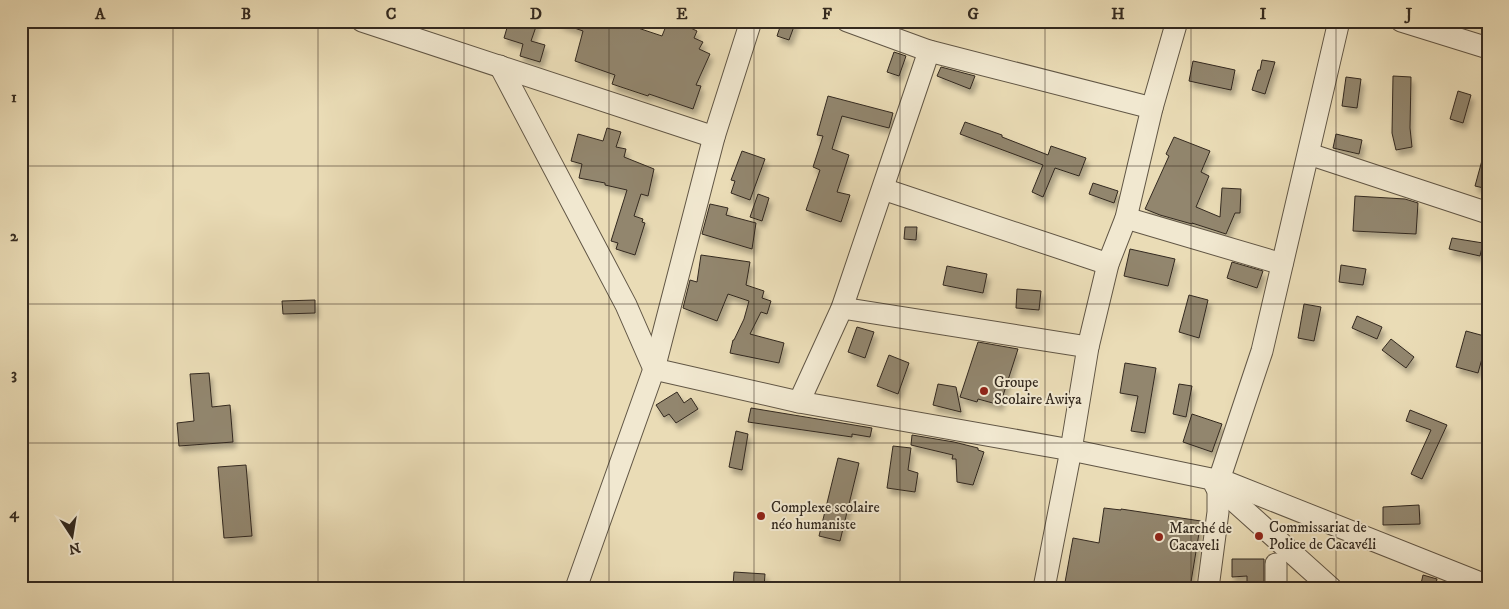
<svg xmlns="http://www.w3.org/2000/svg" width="1509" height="609" viewBox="0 0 1509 609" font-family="'IM FELL DW Pica',serif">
<defs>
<filter id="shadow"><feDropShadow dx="3" dy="5.5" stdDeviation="2.5" flood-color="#0004"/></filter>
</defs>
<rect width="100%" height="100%" fill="#eadcb6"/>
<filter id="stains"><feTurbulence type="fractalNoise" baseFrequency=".004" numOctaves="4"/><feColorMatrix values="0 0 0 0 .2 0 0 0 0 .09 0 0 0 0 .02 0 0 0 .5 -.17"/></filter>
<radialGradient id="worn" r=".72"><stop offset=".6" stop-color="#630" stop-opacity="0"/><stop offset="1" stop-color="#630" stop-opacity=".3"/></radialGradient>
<g fill="#92866e" stroke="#33291f" filter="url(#shadow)">
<path d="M 509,21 L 538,21 L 531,41 L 545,45 L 540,62 L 520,56 L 523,44 L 504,38 Z"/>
<path d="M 560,21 L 630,21 L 629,25 L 662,36 L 668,21 L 676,21 L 697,31 L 694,38 L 703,42 L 699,49 L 710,54 L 696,85 L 701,86 L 693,109 L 649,94 L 648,96 L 612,84 L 615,75 L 575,61 L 583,31 L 560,23 Z"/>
<path d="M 782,21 L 796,21 L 789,40 L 777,36 Z"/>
<path d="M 894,52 L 906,56 L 899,76 L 887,72 Z"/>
<path d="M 1262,60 L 1275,62 L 1265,94 L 1252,90 L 1258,70 L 1260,70 Z"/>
<path d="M 1193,61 L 1235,70 L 1231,90 L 1189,81 Z"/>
<path d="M 941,67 L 975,76 L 970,89 L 937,76 Z"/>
<path d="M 1393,76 L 1411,77 L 1410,128 L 1412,147 L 1396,150 L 1392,133 Z"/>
<path d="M 1346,77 L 1361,79 L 1357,108 L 1342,106 Z"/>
<path d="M 1458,91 L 1471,95 L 1463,123 L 1450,119 Z"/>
<path d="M 828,96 L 893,113 L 889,128 L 842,116 L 832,149 L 849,155 L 837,192 L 850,195 L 841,222 L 806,210 L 820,170 L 813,167 L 823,136 L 817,135 Z"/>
<path d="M 965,122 L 1002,135 L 1002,137 L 1048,155 L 1051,146 L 1086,158 L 1079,176 L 1055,168 L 1043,197 L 1032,192 L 1043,165 L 960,134 Z"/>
<path d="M 607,128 L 621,132 L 616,147 L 626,149 L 624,157 L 654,169 L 648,196 L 641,194 L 634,216 L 643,219 L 642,222 L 645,223 L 635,255 L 616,249 L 618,243 L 611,241 L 627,190 L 605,185 L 605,183 L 579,178 L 582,164 L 571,161 L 578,134 L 603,141 Z"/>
<path d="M 1336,134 L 1362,140 L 1359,154 L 1333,148 Z"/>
<path d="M 1174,137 L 1210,151 L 1201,172 L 1209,176 L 1196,207 L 1220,217 L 1222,188 L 1241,189 L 1240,213 L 1235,213 L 1226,234 L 1192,223 L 1192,224 L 1160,215 L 1145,209 L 1169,156 L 1166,154 Z"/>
<path d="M 742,151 L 765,159 L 750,200 L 731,193 L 735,181 L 731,180 Z"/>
<path d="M 1484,153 L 1488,154 L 1488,189 L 1475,186 Z"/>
<path d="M 1093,183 L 1118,191 L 1114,203 L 1089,194 Z"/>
<path d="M 758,194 L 769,198 L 762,221 L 750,217 Z"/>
<path d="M 1355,196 L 1405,199 L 1418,203 L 1416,234 L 1353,231 Z"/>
<path d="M 710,204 L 728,208 L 726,215 L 756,223 L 752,249 L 702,234 Z"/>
<path d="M 905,227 L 917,227 L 916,240 L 904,239 Z"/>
<path d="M 1452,238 L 1483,243 L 1480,256 L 1449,249 Z"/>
<path d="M 1130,249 L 1175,259 L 1168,286 L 1124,276 Z"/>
<path d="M 701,255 L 750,262 L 746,285 L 764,291 L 762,298 L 771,301 L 767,314 L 761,312 L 750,334 L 784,343 L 779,363 L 730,353 L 733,340 L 734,340 L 744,319 L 749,301 L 728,294 L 717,321 L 683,308 L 690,280 L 697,282 Z"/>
<path d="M 1232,262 L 1263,271 L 1257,288 L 1227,278 Z"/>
<path d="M 1341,265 L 1366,269 L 1363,285 L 1339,282 Z"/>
<path d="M 947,266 L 987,274 L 983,293 L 943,285 Z"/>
<path d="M 1017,289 L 1041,291 L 1039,310 L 1016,308 Z"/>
<path d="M 1189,295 L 1208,300 L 1199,338 L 1179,332 Z"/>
<path d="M 315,300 L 315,313 L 283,314 L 282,301 Z"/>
<path d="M 1304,304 L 1321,307 L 1314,341 L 1298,338 Z"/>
<path d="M 1357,316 L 1382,327 L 1377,339 L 1352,328 Z"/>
<path d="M 857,327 L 874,332 L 865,358 L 848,352 Z"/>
<path d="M 1466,331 L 1488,337 L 1478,373 L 1456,367 Z"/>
<path d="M 1391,339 L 1414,357 L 1406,368 L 1382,350 Z"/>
<path d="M 978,342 L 1018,349 L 1000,405 L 978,399 L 977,402 L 960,397 Z"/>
<path d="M 889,355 L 909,363 L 898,394 L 877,386 Z"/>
<path d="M 1125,363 L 1156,368 L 1145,433 L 1131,431 L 1138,396 L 1120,393 Z"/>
<path d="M 209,373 L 212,407 L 230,405 L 233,442 L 179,446 L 177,423 L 194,421 L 190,374 Z"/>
<path d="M 938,384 L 956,387 L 961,412 L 933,405 Z"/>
<path d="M 1179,384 L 1192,386 L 1186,417 L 1173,414 Z"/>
<path d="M 677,392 L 684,403 L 691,398 L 698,409 L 676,423 L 669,414 L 664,417 L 656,405 Z"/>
<path d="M 751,408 L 872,428 L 870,437 L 852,434 L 852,437 L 748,422 Z"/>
<path d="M 1410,410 L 1447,425 L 1422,479 L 1411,474 L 1431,430 L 1406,421 Z"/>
<path d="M 1192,414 L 1222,424 L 1212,452 L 1183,442 Z"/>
<path d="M 736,431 L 748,434 L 742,470 L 729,467 Z"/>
<path d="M 912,435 L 954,442 L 978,448 L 978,450 L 984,452 L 973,485 L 957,482 L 956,459 L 952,459 L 953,455 L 911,445 Z"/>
<path d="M 893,446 L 911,448 L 908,470 L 918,473 L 915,492 L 887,488 Z"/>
<path d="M 838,458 L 859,463 L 840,541 L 819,536 Z"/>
<path d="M 246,465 L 252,536 L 224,538 L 218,467 Z"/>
<path d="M 1419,505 L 1420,524 L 1383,525 L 1383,507 Z"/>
<path d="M 1104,508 L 1121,510 L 1121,509 L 1201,521 L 1190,588 L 1064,588 L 1073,538 L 1099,543 Z"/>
<path d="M 1232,559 L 1264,559 L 1264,588 L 1247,588 L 1247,576 L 1232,577 Z"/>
<path d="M 734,572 L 765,574 L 764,588 L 733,586 Z"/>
<path d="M 1423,575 L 1437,579 L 1435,588 L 1420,588 Z"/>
</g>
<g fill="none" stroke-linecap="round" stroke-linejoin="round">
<g stroke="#615645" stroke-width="23">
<g id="minor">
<path d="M 362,21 L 714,137"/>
<path d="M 847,21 L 929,51 L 1152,108"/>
<path d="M 1401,21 L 1488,48"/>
<path d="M 500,66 L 626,305 L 654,369"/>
<path d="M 1309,154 L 1488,213"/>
<path d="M 883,189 L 1108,264"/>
<path d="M 1126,218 L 1282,264"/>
<path d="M 842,308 L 1088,347"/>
<path d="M 654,369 L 799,402 L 1071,450 L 1216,480"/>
<path d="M 799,402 L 842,308 L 929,51"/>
<path d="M 1220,477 L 1262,351 L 1339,21"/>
<path d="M 1216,481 L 1215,485 L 1218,490 L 1223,491 L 1331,588"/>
<path d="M 1229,483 L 1488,586"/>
<path d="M 576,588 L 654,369 L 714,137 L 751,21"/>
<path d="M 1044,588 L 1071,450 L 1088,347 L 1108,264 L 1126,218 L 1152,108 L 1177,21"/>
<path d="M 1208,588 L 1218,512 L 1218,490"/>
<path d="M 1276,588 L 1276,564"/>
</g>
</g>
<use href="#minor" stroke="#f1e8d0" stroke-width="21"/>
</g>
<path fill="none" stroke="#33291f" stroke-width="1" stroke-opacity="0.55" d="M 173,21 L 173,588M 318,21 L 318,588M 464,21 L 464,588M 609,21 L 609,588M 754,21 L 754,588M 900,21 L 900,588M 1045,21 L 1045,588M 1191,21 L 1191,588M 1336,21 L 1336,588M 21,166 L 1488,166M 21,304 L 1488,304M 21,443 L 1488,443"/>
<g fill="#8f2418" stroke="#f1e8d0" stroke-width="2">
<circle cx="984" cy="391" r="5"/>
<circle cx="761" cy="516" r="5"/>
<circle cx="1259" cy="536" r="5"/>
<circle cx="1159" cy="537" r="5"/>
</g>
<g text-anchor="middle" stroke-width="4" stroke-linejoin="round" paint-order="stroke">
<g font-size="15" fill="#33291f" stroke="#f1e8d0" text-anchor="start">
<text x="994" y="387">Groupe<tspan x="994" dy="17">Scolaire Awiya</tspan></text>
<text x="771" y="512">Complexe scolaire<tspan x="771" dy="17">néo humaniste</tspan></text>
<text x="1269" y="532">Commissariat de<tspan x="1269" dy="17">Police de Cacavéli</tspan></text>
<text x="1169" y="533">Marché de<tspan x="1169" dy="17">Cacaveli</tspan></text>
</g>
</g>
<rect width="1509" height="609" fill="none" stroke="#eadcb6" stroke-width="55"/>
<g transform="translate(72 536) rotate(168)" stroke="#f1e8d0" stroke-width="4" paint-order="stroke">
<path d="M0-4L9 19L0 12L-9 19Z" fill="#33291f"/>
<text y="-8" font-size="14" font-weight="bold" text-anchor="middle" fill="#33291f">N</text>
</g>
<rect x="28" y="28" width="1454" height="554" fill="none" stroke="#33291f" stroke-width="2"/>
<g font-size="16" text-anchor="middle" font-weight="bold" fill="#33291f">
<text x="100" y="19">A</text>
<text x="246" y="19">B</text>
<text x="391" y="19">C</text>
<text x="536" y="19">D</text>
<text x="682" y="19">E</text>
<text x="827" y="19">F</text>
<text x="973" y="19">G</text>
<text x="1118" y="19">H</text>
<text x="1263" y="19">I</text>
<text x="1409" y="19">J</text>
<text x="14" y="102">1</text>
<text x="14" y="241">2</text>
<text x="14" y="379">3</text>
<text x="14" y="518">4</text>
</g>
<rect width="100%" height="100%" filter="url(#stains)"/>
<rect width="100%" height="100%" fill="url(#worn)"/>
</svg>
